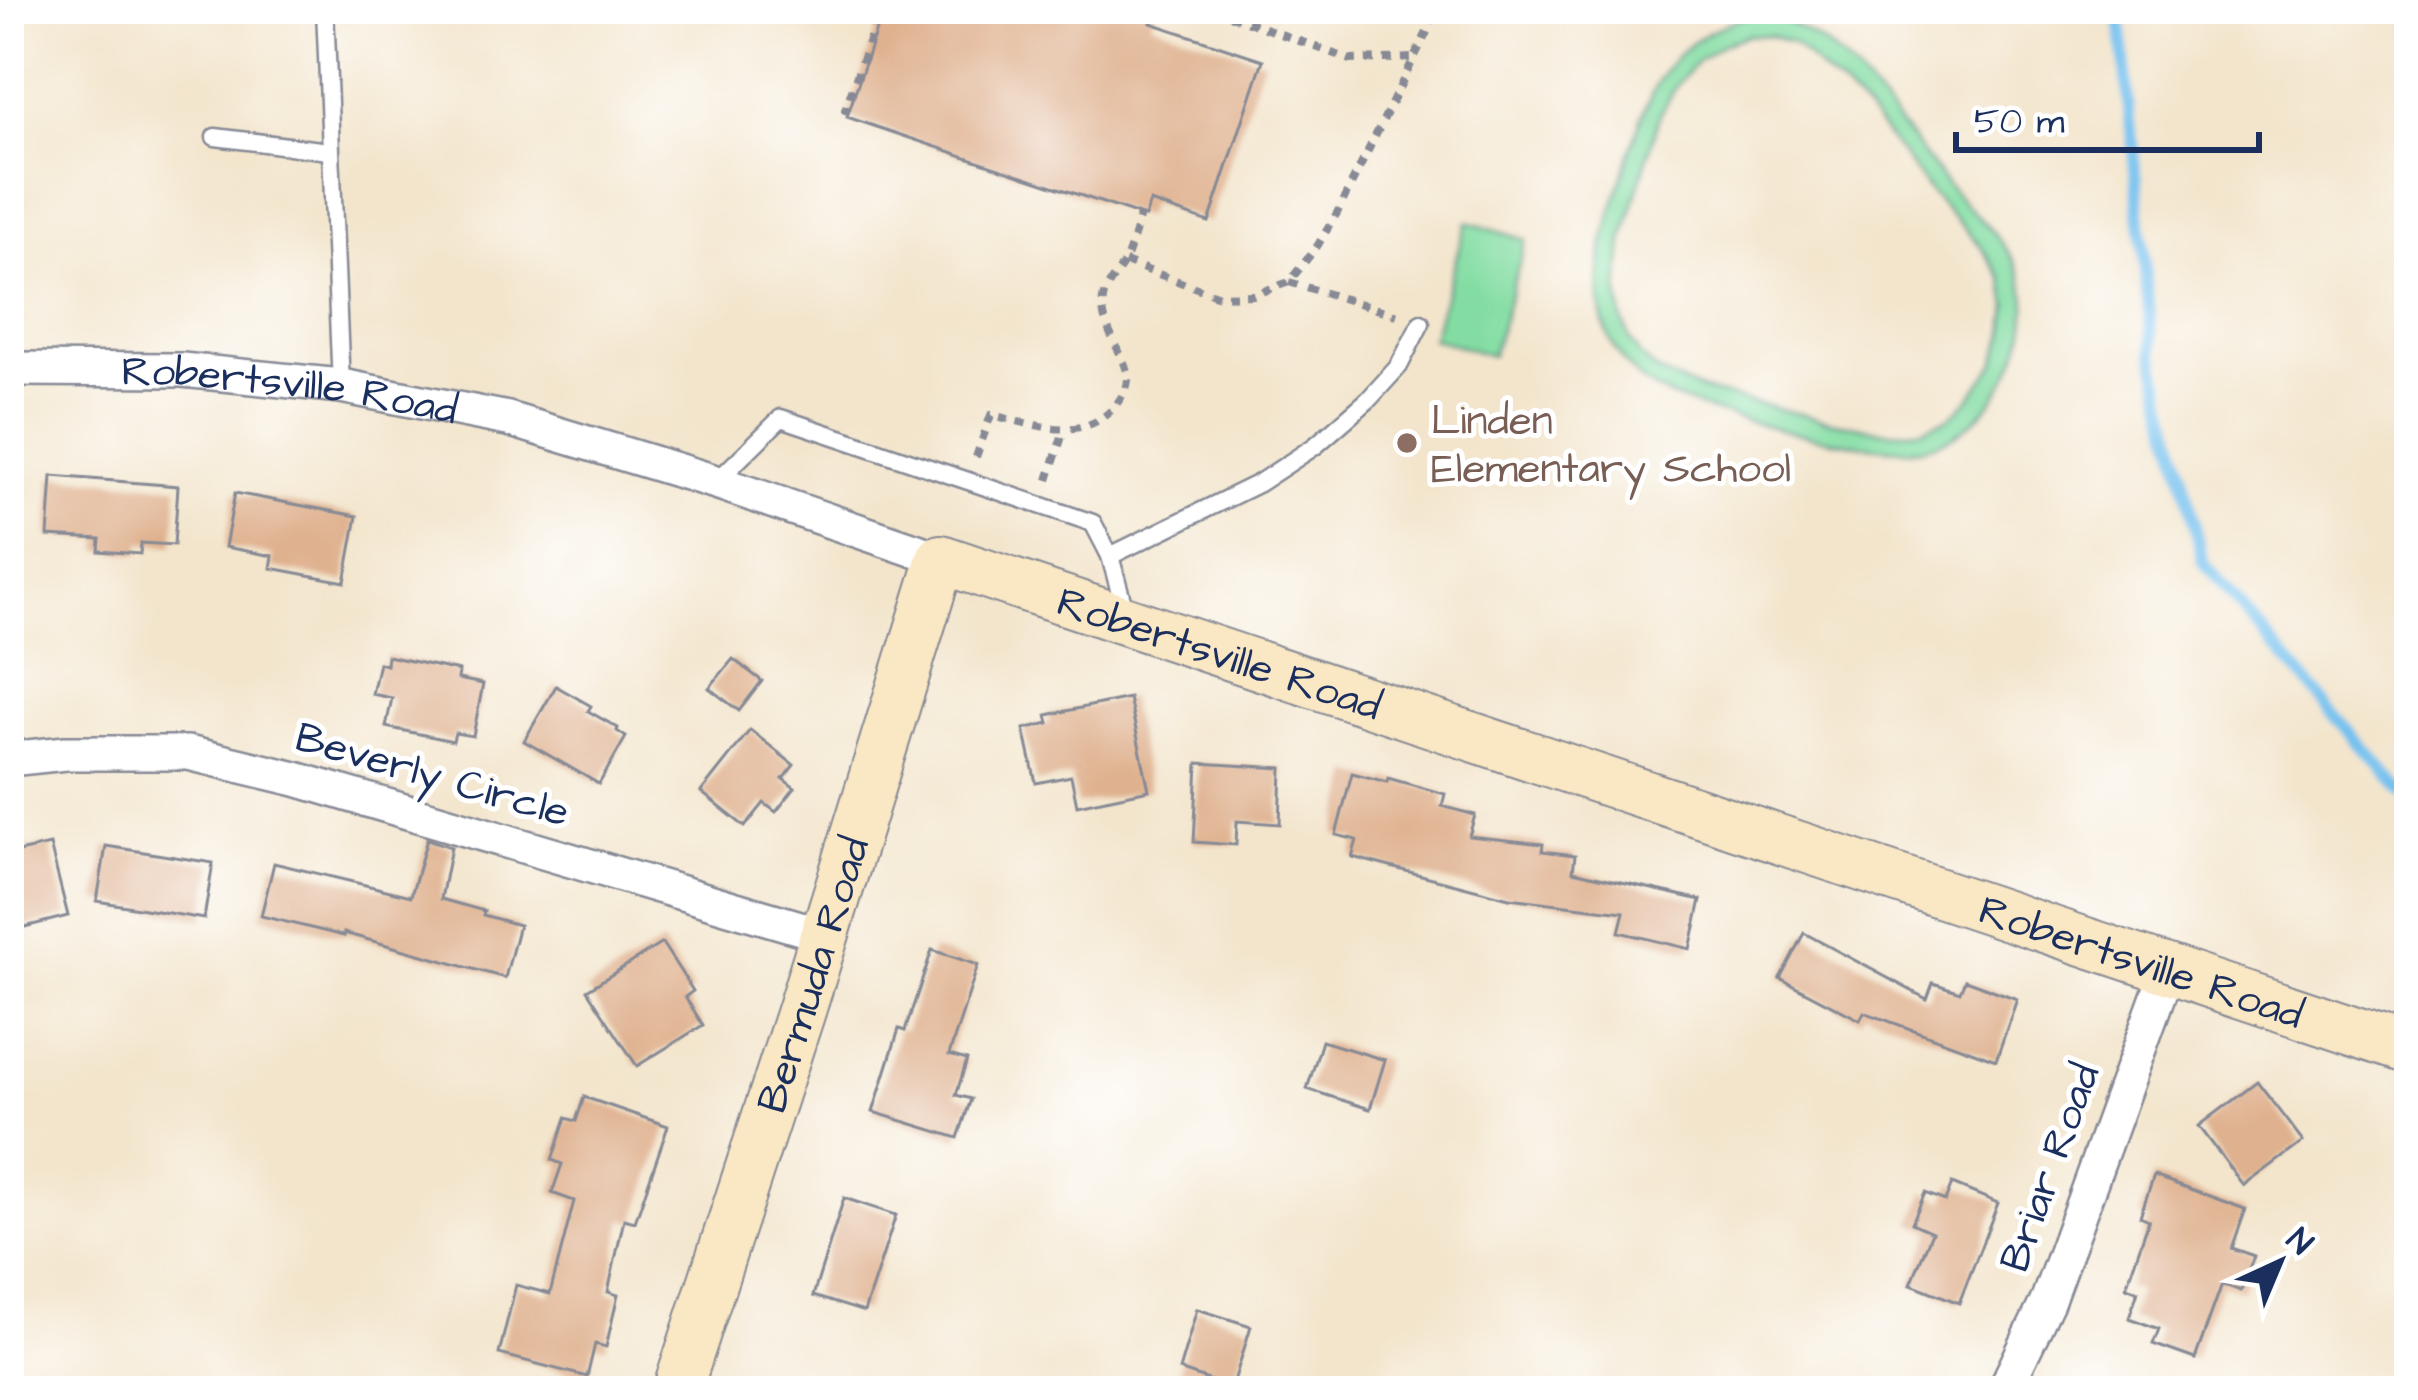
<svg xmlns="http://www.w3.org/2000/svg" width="2418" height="1400" viewBox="0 0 2418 1400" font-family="'Architects Daughter',sans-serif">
<rect width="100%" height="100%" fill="#fff"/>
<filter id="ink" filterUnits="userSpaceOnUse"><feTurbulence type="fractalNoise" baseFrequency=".00833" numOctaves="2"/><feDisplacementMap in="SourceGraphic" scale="24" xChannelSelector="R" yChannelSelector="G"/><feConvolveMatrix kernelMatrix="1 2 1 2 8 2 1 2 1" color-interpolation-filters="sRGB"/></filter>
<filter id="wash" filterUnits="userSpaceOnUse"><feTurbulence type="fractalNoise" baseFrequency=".004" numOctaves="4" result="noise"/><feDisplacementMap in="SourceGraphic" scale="48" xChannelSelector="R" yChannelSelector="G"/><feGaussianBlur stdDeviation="2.7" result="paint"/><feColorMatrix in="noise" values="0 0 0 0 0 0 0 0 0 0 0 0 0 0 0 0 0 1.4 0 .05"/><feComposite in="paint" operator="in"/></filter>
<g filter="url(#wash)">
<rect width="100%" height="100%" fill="#f3e5cc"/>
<g fill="#83dda2" stroke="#4f8680" stroke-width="3" fill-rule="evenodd">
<path d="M 1744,17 C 1756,17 1769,16 1780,20 C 1847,41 1902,132 1946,183 C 1969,210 2000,234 2017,266 C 2032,298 2027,332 2014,363 C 1999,400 1966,438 1925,447 C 1880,458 1694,413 1653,388 C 1638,379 1624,364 1615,349 C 1581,290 1611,215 1629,156 C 1651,82 1668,44 1744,17 ZM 1748,35 L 1771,36 L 1792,43 L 1866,110 L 1934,196 L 1979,244 L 2003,279 L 2008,304 L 2005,333 L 1996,361 L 1971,398 L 1948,419 L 1920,429 L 1891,432 L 1829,421 L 1700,390 L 1660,373 L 1641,357 L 1630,340 L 1622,318 L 1619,292 L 1623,241 L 1660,114 L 1676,86 L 1697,61 L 1723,44 Z"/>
<path d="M 1467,222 L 1526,240 L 1492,356 L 1432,338 Z"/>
</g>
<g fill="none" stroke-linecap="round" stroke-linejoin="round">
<path stroke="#74c1ee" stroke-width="12" d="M 2119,9 L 2153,353 L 2203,563 L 2409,799"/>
</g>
<g id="blocks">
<g fill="#dfb18e">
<path d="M 883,9 L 903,9 L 938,21 L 942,9 L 1156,9 L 1151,23 L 1263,60 L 1209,222 L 1150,202 L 1145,217 L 847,117 Z"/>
<path d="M 52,476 L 178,486 L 174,545 L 141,543 L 140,554 L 99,551 L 100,539 L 48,536 Z"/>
<path d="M 235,493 L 357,516 L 345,582 L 271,568 L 273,556 L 225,547 Z"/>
<path d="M 387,656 L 459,671 L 458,679 L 483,684 L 473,736 L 455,733 L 453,741 L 386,727 L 392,698 L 372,694 L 379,663 L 386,665 Z"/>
<path d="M 733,659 L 762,681 L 739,711 L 709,688 Z"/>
<path d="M 556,686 L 591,706 L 588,711 L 618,728 L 617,731 L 626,737 L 599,784 L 524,741 Z"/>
<path d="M 1129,698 L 1149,790 L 1077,805 L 1071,776 L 1036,783 L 1024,729 L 1049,723 L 1047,715 Z"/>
<path d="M 750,730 L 794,765 L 783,779 L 795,788 L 776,812 L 764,803 L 745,827 L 701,792 Z"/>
<path d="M 1198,763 L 1282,768 L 1280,824 L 1237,821 L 1236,845 L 1194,842 Z"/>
<path d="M 1352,773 L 1387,782 L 1388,778 L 1445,794 L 1442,806 L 1475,815 L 1469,836 L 1543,844 L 1542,851 L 1575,855 L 1573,871 L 1701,900 L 1690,949 L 1619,932 L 1624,912 L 1509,898 L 1352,857 L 1357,840 L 1336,835 Z"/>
<path d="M 427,839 L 451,847 L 441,899 L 484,911 L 483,915 L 519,925 L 505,978 L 344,933 L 344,936 L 261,916 L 274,863 L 411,896 Z"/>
<path d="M 50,845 L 68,916 L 9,931 L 9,854 Z"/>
<path d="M 106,846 L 213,863 L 204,919 L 97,901 Z"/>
<path d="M 1804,933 L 1927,999 L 1933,983 L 1960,992 L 1965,980 L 2017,999 L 1996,1060 L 1864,1012 L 1860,1020 L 1780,978 Z"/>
<path d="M 662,943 L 693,991 L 685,997 L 703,1025 L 637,1066 L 587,990 Z"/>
<path d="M 932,950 L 978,965 L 949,1055 L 967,1060 L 956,1095 L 971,1099 L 958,1138 L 873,1112 L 899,1029 L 905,1031 Z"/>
<path d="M 1322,1041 L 1385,1060 L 1370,1109 L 1307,1089 Z"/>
<path d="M 2257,1082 L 2303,1142 L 2244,1186 L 2199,1126 Z"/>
<path d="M 584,1097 L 668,1126 L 635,1222 L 624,1219 L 608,1292 L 618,1295 L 606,1347 L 595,1344 L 587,1377 L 499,1354 L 516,1285 L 550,1294 L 574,1201 L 552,1193 L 562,1164 L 552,1160 L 566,1118 L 576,1121 Z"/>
<path d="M 2154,1176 L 2245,1209 L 2231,1248 L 2254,1256 L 2241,1291 L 2222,1284 L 2195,1359 L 2153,1344 L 2159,1329 L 2129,1318 L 2138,1291 L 2126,1287 L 2149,1220 L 2140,1216 Z"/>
<path d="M 1952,1184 L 1998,1203 L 1959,1303 L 1911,1284 L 1932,1232 L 1912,1223 L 1925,1193 L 1945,1201 Z"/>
<path d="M 844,1198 L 896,1215 L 864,1312 L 813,1296 Z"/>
<path d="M 1197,1309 L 1251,1326 L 1232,1388 L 1179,1370 Z"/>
</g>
</g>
</g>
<g filter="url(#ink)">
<use href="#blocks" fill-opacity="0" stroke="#878a95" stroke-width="3"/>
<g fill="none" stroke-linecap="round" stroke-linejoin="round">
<g stroke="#878a95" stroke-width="21">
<g id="lane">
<path d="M 325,9 L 341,386"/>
<path d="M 215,137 L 329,151"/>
<path d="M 716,482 L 781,418 L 1093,523 L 1110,556 L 1126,614"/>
<path d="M 1110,556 L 1259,483 L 1315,446 L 1368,400 L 1399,366 L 1421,323"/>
</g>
</g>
<g stroke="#878a95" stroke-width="38">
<g id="street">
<path id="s1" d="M 9,369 L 182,370 L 341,386 L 508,419 L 716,482 L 941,559"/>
<path d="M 9,759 L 66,753 L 188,753 L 296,779 L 824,935"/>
<path d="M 2004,1391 L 2047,1302 L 2168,969"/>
</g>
</g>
<g stroke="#878a95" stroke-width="52">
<g id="secondary">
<path id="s2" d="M 677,1391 L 801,1011 L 941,559 L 2409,1050"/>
</g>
</g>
<g stroke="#878a95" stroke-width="8" stroke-dasharray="9 9" stroke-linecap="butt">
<path d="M 1213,9 L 1351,60 L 1414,58"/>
<path d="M 849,111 L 845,110 L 880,9"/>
<path d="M 1125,262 L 1219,296 L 1253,295 L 1289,282 L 1318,245 L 1337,213 L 1430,26 L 1432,9"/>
<path d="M 1289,282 L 1397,315"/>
<path d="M 976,457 L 991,415 C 1035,424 1086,446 1118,402 C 1126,391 1131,382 1126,368 C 1119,346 1100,324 1103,299 C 1106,284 1120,272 1126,259 C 1132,245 1136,229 1140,215"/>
<path d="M 1048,480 L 1064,430"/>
</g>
<use href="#lane" stroke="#fff" stroke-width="16"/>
<use href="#street" stroke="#fff" stroke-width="33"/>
<use href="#secondary" stroke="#fae7c3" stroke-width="48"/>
</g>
</g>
<circle fill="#8d6e63" stroke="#fff" stroke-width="4.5" cx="1407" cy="443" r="12"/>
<g text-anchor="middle" stroke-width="10" stroke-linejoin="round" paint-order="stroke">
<g font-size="42" fill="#1b2f5e" stroke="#fff">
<text dy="15" stroke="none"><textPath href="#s1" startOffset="282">Robertsville Road</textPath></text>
<text dy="15" stroke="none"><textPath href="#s2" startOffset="1167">Robertsville Road</textPath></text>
<text transform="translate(433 773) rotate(16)" y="15">Beverly Circle</text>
<text dy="15" stroke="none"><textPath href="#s2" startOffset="2139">Robertsville Road</textPath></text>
<text dy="15" stroke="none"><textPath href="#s2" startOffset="438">Bermuda Road</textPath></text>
<text transform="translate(2048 1167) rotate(-70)" y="15">Briar Road</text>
</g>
<g font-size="42" fill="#785e54" stroke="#fff" text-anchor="start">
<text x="1431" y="434">Linden<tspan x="1431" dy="48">Elementary School</tspan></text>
</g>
</g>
<rect width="2418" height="1400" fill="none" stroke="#fff" stroke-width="48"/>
<g transform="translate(2280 1262) rotate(44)" stroke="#ffffff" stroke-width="9" paint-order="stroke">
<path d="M0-9L21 45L0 30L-21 45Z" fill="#1b2f5e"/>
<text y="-18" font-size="33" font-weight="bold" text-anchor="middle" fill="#1b2f5e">N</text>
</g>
<path d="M1956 132v18h303v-18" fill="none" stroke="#1b2f5e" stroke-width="6"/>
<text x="1974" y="132" font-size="36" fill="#1b2f5e" stroke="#ffffff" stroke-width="9" paint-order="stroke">50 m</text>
</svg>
